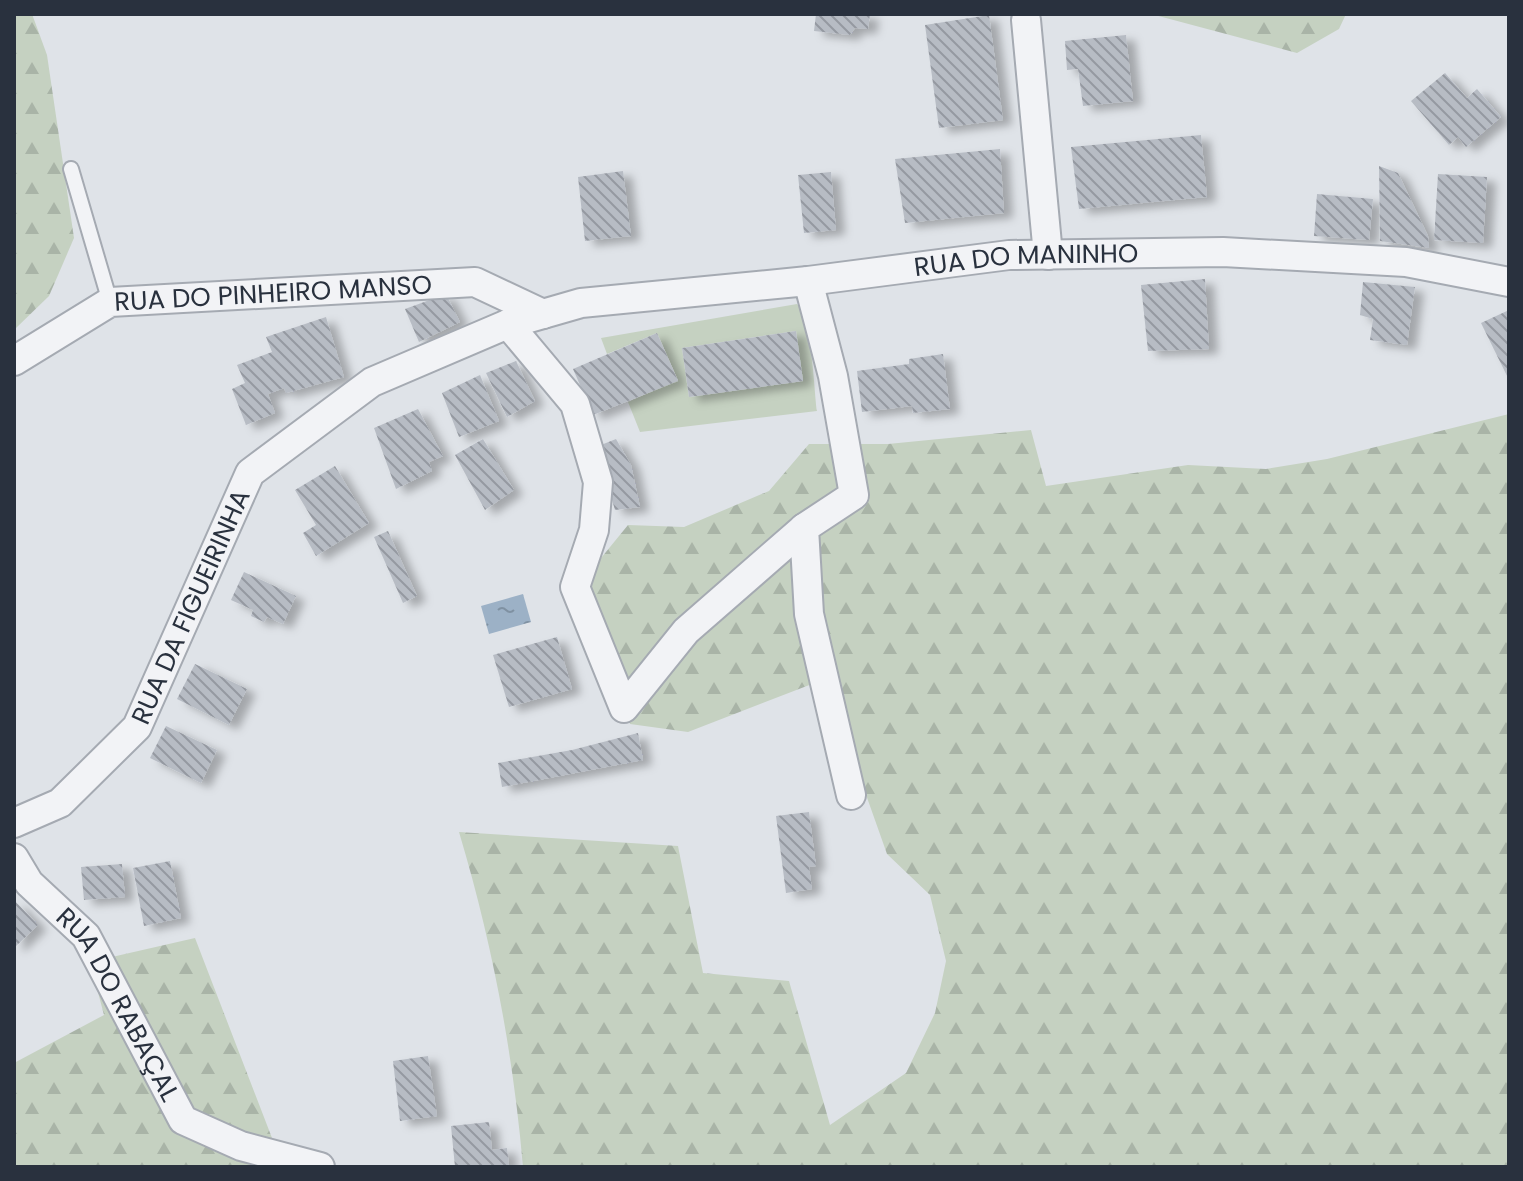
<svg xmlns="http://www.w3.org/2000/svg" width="1523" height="1181" viewBox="0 0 1523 1181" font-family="Poppins,sans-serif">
<defs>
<pattern id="forest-firs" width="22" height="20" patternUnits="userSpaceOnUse" patternTransform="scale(2)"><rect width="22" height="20" fill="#c5d1c1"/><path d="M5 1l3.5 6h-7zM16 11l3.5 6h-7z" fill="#a9b4a7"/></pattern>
<pattern id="water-ripples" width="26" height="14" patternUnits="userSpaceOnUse" patternTransform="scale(2)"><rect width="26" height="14" fill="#9cb1c6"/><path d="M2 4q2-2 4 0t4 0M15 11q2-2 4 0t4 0" fill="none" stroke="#7f91a2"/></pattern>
<pattern id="building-back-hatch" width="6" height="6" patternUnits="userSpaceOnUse" patternTransform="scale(2)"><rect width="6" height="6" fill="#b7bcc4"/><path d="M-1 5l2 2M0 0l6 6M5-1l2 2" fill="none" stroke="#9599a1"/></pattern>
<filter id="shadow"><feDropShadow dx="9" dy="5" stdDeviation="4" flood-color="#0004"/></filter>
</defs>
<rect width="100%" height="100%" fill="#dfe3e8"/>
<g fill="url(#forest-firs)">
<path d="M 14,14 L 32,14 L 47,55 L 74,238 L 49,296 L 14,330 Z"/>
<path d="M 1151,14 L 1346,14 L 1339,29 L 1297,53 Z"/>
<path d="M 1509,414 L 1509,1167 L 523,1167 C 513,1052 492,942 459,832 L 678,846 L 703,973 L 789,981 L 830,1125 L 906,1073 L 935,1013 L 946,961 L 930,895 L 887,854 L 825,679 L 688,732 L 630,724 L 579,585 L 628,525 L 684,527 L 769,491 L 809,444 L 888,444 L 1031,430 L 1046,486 L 1188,465 L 1266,469 L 1327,459 Z"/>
<path d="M 195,938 L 272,1138 L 258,1167 L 14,1167 L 14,1063 L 104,1015 L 90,962 Z"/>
</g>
<path fill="#c5d1c1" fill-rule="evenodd" d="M 797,304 C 812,317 814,389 817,411 L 640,432 L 628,402 L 678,380 L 657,333 L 607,354 L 601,338 ZM 796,331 L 803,381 L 689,397 L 682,348 Z"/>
<path fill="url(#water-ripples)" d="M 523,594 L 531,622 L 489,634 L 481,606 Z"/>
<g fill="url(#building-back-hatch)" filter="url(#shadow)">
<path d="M 816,14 L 870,14 L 868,29 L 855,28 L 850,35 L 814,31 Z"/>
<path d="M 989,15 L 1003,120 L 939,128 L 925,25 Z"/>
<path d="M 1126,35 L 1133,101 L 1083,106 L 1078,69 L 1067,70 L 1065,41 Z"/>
<path d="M 1445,73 L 1467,98 L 1477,89 L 1501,117 L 1466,147 L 1458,137 L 1449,145 L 1411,101 Z"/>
<path d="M 1201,135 L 1207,197 L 1079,209 L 1071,147 Z"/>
<path d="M 1000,149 L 1004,213 L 905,223 L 895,159 Z"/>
<path d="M 1379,166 L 1398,173 L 1428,236 L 1429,248 L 1380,241 Z"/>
<path d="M 623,171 L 631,236 L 585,241 L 578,177 Z"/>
<path d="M 831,172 L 836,230 L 804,233 L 798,175 Z"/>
<path d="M 1438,174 L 1487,177 L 1483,243 L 1434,240 Z"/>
<path d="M 1317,194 L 1373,199 L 1369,240 L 1314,236 Z"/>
<path d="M 1205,279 L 1209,349 L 1148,351 L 1141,285 Z"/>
<path d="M 1363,282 L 1415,287 L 1407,345 L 1370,340 L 1373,319 L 1360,315 Z"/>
<path d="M 446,294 L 460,322 L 419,342 L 405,309 Z"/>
<path d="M 1509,310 L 1509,380 L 1481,323 Z"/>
<path d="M 326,317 L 344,377 L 286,393 L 284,388 L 268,394 L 275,413 L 246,425 L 232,389 L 245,383 L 237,365 L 272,352 L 266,337 Z"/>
<path d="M 796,331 L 803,381 L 689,397 L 682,348 Z"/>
<path d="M 657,333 L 678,381 L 593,415 L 573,369 Z"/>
<path d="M 943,354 L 950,409 L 913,413 L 912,406 L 862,412 L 857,371 L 909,364 L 909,359 Z"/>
<path d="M 516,361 L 535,401 L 507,417 L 486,373 Z"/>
<path d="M 480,375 L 499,421 L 459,437 L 442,393 Z"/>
<path d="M 418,409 L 443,456 L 429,462 L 432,471 L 396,489 L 374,428 Z"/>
<path d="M 483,439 L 514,490 L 485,510 L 455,455 Z"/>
<path d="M 616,439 L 631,465 L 640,507 L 615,510 L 596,447 Z"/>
<path d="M 335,466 L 369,523 L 316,556 L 303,533 L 316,525 L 295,490 Z"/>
<path d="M 388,531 L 417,596 L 403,603 L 374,537 Z"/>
<path d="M 244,572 L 296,596 L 283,624 L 267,617 L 264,622 L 251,616 L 253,610 L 231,600 Z"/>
<path d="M 557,637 L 572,689 L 509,707 L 493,655 Z"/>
<path d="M 195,664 L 247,689 L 229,725 L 177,699 Z"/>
<path d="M 166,726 L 217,750 L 201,783 L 150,758 Z"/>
<path d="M 638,733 L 643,760 L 502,787 L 498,763 L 572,750 Z"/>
<path d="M 809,812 L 816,866 L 809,867 L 812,889 L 786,893 L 776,816 Z"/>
<path d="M 170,861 L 181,918 L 144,926 L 133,868 Z"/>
<path d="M 122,864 L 125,897 L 84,900 L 81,867 Z"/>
<path d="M 14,900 L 38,925 L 14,948 Z"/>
<path d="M 428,1056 L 437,1116 L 400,1121 L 393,1061 Z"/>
<path d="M 489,1122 L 492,1150 L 507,1148 L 509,1167 L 455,1167 L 451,1126 Z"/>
</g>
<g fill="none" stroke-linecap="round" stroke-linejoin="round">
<g stroke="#a5aab2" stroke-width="18">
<path id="service" d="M 71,169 L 110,302"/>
</g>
<g stroke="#a5aab2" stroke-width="32">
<g id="minor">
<path d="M 1026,20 L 1048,255"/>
<path d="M 808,281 L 833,376 L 854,495 L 804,528 L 809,614 L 851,795"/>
<path d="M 508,324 L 575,404 L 598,482 L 594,530 L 575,587 L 624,708 L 686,631 L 804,528"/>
<path id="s1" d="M 14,361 L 110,302 L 475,282 L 543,314"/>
<path id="s2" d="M 14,823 L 60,803 L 137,727 L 250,473 L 372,382 L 508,324 L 581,303 L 808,281 L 1009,255 L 1223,252 L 1406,262 L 1509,282"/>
<path id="s3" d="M 14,858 L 29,883 L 86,936 L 183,1120 L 241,1146 L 320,1167"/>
</g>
</g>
<use href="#service" stroke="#f2f3f6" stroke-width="14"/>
<use href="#minor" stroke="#f2f3f6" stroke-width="28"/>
</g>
<g text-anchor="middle" stroke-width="6" stroke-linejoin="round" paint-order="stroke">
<g font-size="26" fill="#29313e" stroke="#eef2f5">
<text dy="9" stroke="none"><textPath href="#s2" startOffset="1260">RUA DO MANINHO</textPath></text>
<text dy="9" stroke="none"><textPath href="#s1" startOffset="276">RUA DO PINHEIRO MANSO</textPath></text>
<text dy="9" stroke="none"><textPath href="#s2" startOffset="290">RUA DA FIGUEIRINHA</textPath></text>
<text dy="9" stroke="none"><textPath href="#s3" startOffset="182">RUA DO RABAÇAL</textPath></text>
</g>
</g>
<rect width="1523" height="1181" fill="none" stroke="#29313e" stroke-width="32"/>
</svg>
